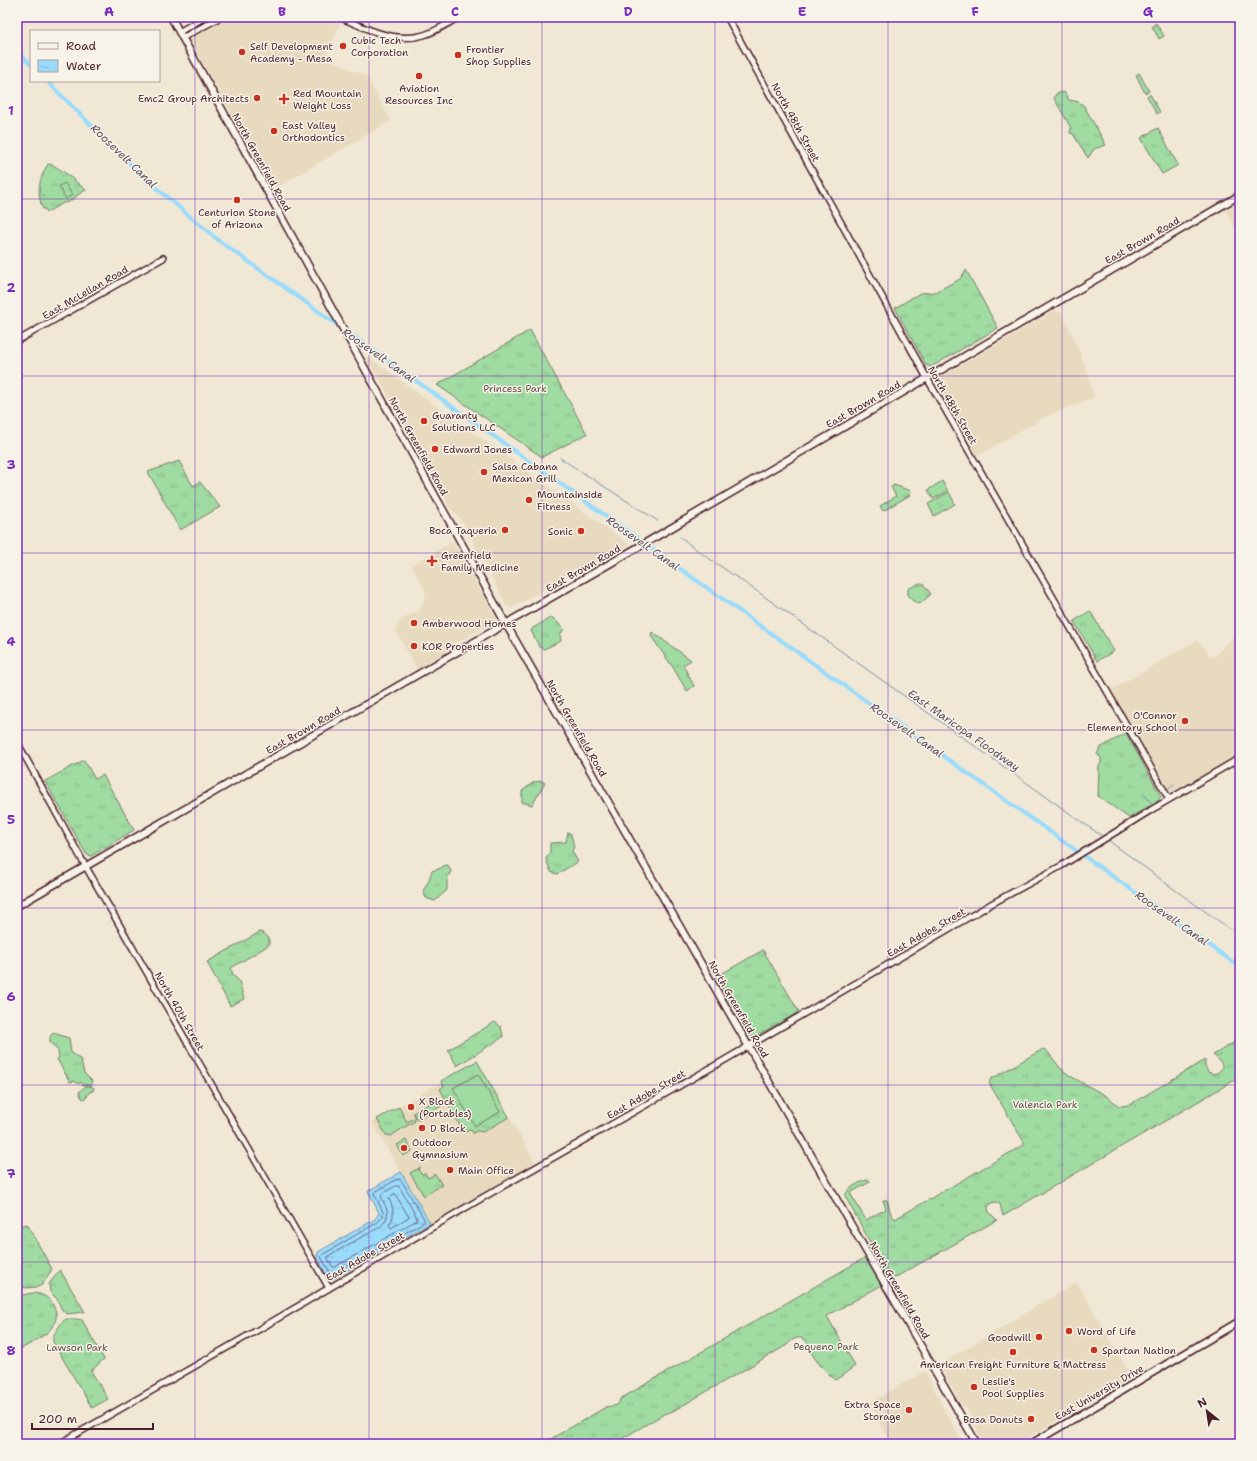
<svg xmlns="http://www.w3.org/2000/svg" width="1257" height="1461" viewBox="0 0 1257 1461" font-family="'Shantell Sans',sans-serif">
<defs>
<pattern id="grass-tufts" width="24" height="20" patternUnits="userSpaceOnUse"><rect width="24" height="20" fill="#a0dba1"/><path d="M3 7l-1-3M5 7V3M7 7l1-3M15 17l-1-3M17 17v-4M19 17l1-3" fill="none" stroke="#8bbc8b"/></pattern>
<pattern id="water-ripples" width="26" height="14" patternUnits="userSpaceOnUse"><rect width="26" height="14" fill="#9adbfc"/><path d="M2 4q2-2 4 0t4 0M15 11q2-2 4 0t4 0" fill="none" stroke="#86bcd8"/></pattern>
</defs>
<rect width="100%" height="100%" fill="#f0e8d5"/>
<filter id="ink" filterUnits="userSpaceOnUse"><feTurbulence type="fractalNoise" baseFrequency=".025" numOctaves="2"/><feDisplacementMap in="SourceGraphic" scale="8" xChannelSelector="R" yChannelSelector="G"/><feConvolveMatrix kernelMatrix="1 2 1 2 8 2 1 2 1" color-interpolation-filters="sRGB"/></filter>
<g filter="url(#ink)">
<g fill="#e8dabf">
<path d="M 227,17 L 329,17 L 341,21 L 325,58 L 366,76 L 391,121 L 279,186 L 273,187 L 191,42 L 191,38 L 193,35 Z"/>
<path d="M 1240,202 L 1240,236 L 1225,210 Z"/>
<path d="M 1056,310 L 1061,312 L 1077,345 L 1087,372 L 1094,397 L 1045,417 L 977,456 L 937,386 L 936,380 L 940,377 Z"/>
<path d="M 368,357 L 630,545 L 604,560 L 585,566 L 512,608 L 506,606 L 487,566 L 479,556 L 472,539 L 460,518 L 450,508 L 434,473 L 422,457 L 376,373 L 365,358 Z"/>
<path d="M 453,542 L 496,618 L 495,623 L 491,626 L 478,630 L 456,643 L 448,651 L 417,669 L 395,630 L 399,621 L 420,610 L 426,592 L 411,565 Z"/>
<path d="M 1240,630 L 1240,753 L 1176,791 L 1170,791 L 1111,690 L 1197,640 L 1206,649 L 1210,656 L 1215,657 L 1221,649 Z"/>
<path d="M 477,1061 L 536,1163 L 431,1224 L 372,1122 Z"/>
<path d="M 1077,1282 L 1132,1378 L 1110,1390 L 1093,1397 L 1070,1411 L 1060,1419 L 1018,1444 L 984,1444 L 967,1409 L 959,1401 L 939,1365 Z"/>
<path d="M 925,1371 L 942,1405 L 964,1444 L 892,1444 L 869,1403 Z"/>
</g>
<g fill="url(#grass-tufts)" stroke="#757d66">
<path d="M 1156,23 L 1164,36 L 1159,39 L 1152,26 Z"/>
<path d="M 1139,73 L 1149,91 L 1145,93 L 1136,75 Z"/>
<path d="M 1064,92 L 1069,100 L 1079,102 L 1084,106 L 1106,145 L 1094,149 L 1088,158 L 1073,134 L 1070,133 L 1071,128 L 1055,100 L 1054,97 L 1056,94 Z"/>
<path d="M 1150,94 L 1160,112 L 1157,114 L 1147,96 Z"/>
<path d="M 1158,128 L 1178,165 L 1162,174 L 1141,138 Z"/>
<path d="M 48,164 C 57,164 78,184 86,190 L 76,196 L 76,197 L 67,203 L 65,202 L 47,212 L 45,209 L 43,209 C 36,192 39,179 48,164 Z"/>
<path d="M 966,270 L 998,328 L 931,367 L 926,365 L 895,308 L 920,293 L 935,292 L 960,279 Z"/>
<path d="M 530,330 L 587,434 L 542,457 L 437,385 Z"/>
<path d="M 179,461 L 193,486 L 200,482 L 220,507 L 180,530 L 148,472 Z"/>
<path d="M 894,485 L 911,491 L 910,495 L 883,511 L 880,506 L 896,496 L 891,487 Z"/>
<path d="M 949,492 L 955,504 L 934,516 L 928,504 Z"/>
<path d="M 918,584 L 923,584 L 931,594 L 920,604 L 913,601 L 908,596 L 908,589 Z"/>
<path d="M 1090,611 L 1114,651 L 1097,661 L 1074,621 Z"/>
<path d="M 552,617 L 564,629 L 560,635 L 561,641 L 544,649 L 539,647 L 536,640 L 531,631 L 533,628 Z"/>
<path d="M 652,632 L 691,660 L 683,665 L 694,686 L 687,691 L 672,666 L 651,636 Z"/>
<path d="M 1126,733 L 1161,796 L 1158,801 L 1129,818 L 1098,796 L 1099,766 L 1101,763 L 1101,758 L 1097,754 L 1100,748 Z"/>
<path d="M 84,760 L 95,779 L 103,775 L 134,830 L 91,856 L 86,854 L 45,781 Z"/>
<path d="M 541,781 L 545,783 L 532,805 L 522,802 L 522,791 L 534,782 Z"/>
<path d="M 568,832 L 571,834 L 574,847 L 572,851 L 578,862 L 557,874 L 551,872 L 546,859 L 550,852 L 550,843 L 566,842 Z"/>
<path d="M 445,865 L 448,865 L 451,871 L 447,880 L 447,890 L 435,901 L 426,898 C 422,891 423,890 427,884 C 429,881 430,875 432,871 L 441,868 Z"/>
<path d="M 260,932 L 263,933 L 269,938 L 269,945 L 231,968 L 233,975 L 239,981 L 244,999 L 230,1006 L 207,962 Z"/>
<path d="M 763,950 L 799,1012 L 756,1036 L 752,1037 L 749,1035 L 716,977 Z"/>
<path d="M 495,1022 L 501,1027 L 503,1037 L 457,1066 L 448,1050 Z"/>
<path d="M 53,1033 L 69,1038 L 71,1052 L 81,1060 L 84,1073 L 92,1081 L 92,1085 L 83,1085 L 81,1082 L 78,1084 L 74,1081 L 70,1082 L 57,1059 L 59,1058 L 58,1051 L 50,1042 L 50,1037 Z"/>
<path d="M 1240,1039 L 1240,1077 L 1003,1216 L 1000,1204 L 995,1202 L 991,1203 L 988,1207 L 989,1212 L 997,1220 L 827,1316 L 855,1366 L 836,1380 C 826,1372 817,1363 811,1352 C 808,1347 809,1341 803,1339 C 797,1335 791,1341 787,1345 L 673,1411 L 664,1414 L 613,1444 L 542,1444 L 606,1407 C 612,1405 619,1408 620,1399 L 859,1261 L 876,1253 L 845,1196 C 846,1189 862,1180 869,1180 L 870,1182 L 850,1193 L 866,1220 L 886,1209 L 883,1200 L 887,1200 L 891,1214 L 895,1219 L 1025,1144 L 989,1083 L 991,1079 L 1043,1049 L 1047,1051 L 1061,1069 L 1072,1077 L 1108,1097 L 1119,1106 L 1129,1105 L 1205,1060 L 1205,1066 L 1208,1072 L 1214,1074 C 1228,1069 1221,1061 1213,1055 Z"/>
<path d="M 477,1061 L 509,1117 L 483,1132 L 477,1131 L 473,1133 L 471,1129 L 464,1133 L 440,1089 L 444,1086 L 441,1081 Z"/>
<path d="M 86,1086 L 91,1086 L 94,1088 L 93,1091 L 89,1092 L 87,1097 L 83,1099 L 81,1097 L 79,1092 Z"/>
<path d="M 399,1107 L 407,1122 L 414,1118 L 415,1121 L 395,1133 L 392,1136 L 386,1135 L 377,1119 Z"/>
<path d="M 421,1167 L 418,1170 L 422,1174 L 425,1173 L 428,1178 L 435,1174 L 442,1185 L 424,1196 L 410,1173 Z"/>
<path d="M 27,1224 L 52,1269 L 42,1285 L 38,1287 L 26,1288 L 21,1286 L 17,1279 L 17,1227 Z"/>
<path d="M 60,1270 L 85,1312 L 67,1314 L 62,1310 L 57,1299 L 50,1292 L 49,1284 Z"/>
<path d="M 32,1293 C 41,1293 49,1297 53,1305 C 67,1328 33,1342 17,1351 L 17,1299 L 23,1295 Z"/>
<path d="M 76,1319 L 82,1320 L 104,1359 L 91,1371 L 108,1399 L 92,1408 L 53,1342 L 53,1336 L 62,1322 L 66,1319 Z"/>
</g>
<g fill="#a0dba1" stroke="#757d66">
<path d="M 65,183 L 72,195 L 66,199 L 59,186 Z"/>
<path d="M 942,481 L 948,491 L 933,499 L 928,490 Z"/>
<path d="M 478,1074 L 500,1112 L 475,1126 L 453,1088 Z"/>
<path d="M 439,1098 L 443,1105 L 417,1120 L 413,1113 Z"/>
<path d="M 406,1140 L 412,1151 L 403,1156 L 397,1145 Z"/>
</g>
<path fill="url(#water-ripples)" stroke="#7a90a8" d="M 401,1172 L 430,1223 L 333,1279 L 328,1278 L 317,1257 L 318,1252 L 375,1219 L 379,1213 L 368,1191 Z"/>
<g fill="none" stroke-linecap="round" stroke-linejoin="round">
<g stroke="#6a6a7f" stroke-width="1">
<path d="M 398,1179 L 401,1180 L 424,1219 L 424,1222 L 333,1274 L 331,1274 L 321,1257 L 322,1255 L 378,1222 L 383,1216 L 383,1212 L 374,1193 Z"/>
<path d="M 396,1186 L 399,1186 L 417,1218 L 417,1220 L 335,1267 L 333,1267 L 328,1259 L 328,1256 L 380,1227 C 394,1213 385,1209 381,1195 Z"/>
<path d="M 395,1194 L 409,1217 L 391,1228 L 389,1225 C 396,1215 393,1209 389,1198 Z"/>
</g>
<g stroke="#7a90a8" stroke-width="1">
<path d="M 560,458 L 658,521"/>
<path d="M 680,537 L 701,553 L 748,585 L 1103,837"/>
<path d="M 1167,789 L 1174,784"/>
<path d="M 1145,796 L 1152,803"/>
<path d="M 1108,840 L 1175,890 L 1240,936"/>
</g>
<g stroke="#9adbfc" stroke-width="4">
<path d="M 17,51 L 31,65"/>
<path d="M 47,81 L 141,175 L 218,240 L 1240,967"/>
</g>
<g stroke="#4a1f2b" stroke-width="8">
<g id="tertiary">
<path d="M 339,17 C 366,28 394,44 424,35 C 437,31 448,23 460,17"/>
<path d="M 727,17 L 927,378 L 1169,799"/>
<path d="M 179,32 L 205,17"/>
<path d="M 182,38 L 221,17"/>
<path d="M 17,341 L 163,258"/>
<path d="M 17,742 L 86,867 L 329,1288"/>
<path d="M 59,1444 L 263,1327 L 482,1198 L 723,1061 L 993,903 L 1061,866 L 1151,810 L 1240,758"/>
</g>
</g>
<g stroke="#4a1f2b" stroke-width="9">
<g id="secondary">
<path d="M 171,17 L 506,624 L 977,1444"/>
<path d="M 17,906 L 642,545 L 1240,195"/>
<path d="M 1031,1444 L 1240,1321"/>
</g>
</g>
<use href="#tertiary" stroke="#f7f3e8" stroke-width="5"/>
<use href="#secondary" stroke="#f7f3e8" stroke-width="6"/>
</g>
</g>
<path fill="none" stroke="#7b2cbf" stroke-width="1" stroke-opacity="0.55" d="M 195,17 L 195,1444M 369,17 L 369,1444M 542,17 L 542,1444M 715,17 L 715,1444M 888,17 L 888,1444M 1062,17 L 1062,1444M 17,199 L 1240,199M 17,376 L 1240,376M 17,553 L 1240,553M 17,730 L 1240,730M 17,908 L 1240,908M 17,1085 L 1240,1085M 17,1262 L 1240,1262"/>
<g fill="#c8321e" stroke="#f7f3e8" stroke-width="1.5">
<circle cx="343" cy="46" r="4"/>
<circle cx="242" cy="52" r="4"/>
<circle cx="458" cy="55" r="4"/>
<circle cx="419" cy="76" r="4"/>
<circle cx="257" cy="98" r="4"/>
<path d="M282 93h4v4h4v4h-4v4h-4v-4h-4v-4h4z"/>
<circle cx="274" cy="131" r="4"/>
<circle cx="237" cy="200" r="4"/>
<circle cx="424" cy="421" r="4"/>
<circle cx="435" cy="449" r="4"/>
<circle cx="484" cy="472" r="4"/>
<circle cx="529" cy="500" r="4"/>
<circle cx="505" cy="530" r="4"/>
<circle cx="581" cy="531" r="4"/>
<path d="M430 555h4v4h4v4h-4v4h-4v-4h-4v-4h4z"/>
<circle cx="414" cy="623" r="4"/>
<circle cx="414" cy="646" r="4"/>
<circle cx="1185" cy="721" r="4"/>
<circle cx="411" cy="1107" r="4"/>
<circle cx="422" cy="1128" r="4"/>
<circle cx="404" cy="1148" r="4"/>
<circle cx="450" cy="1170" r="4"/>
<circle cx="1069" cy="1331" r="4"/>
<circle cx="1039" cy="1337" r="4"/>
<circle cx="1094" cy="1350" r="4"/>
<circle cx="1013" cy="1352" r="4"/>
<circle cx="974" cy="1387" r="4"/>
<circle cx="909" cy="1410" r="4"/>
<circle cx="1031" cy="1419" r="4"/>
</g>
<g text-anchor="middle" stroke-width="3" stroke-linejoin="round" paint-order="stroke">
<g font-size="10" fill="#4a1f2b" stroke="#f7f3e8" text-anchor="start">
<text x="351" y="44">Cubic Tech<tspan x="351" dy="12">Corporation</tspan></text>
<text x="250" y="50">Self Development<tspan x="250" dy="12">Academy - Mesa</tspan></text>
<text x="466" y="53">Frontier<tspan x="466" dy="12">Shop Supplies</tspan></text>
<text x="419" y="92" text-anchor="middle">Aviation<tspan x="419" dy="12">Resources Inc</tspan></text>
<text x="293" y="97">Red Mountain<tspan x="293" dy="12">Weight Loss</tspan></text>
<text x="249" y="102" text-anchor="end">Emc2 Group Architects</text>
<text x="282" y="129">East Valley<tspan x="282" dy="12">Orthodontics</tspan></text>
<text x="237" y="216" text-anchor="middle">Centurion Stone<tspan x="237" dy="12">of Arizona</tspan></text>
<text x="432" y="419">Guaranty<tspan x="432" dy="12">Solutions LLC</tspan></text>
<text x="443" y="453">Edward Jones</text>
<text x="492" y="470">Salsa Cabana<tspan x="492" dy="12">Mexican Grill</tspan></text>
<text x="537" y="498">Mountainside<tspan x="537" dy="12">Fitness</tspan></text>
<text x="497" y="534" text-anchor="end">Boca Taqueria</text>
<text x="573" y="535" text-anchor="end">Sonic</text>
<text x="441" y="559">Greenfield<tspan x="441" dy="12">Family Medicine</tspan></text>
<text x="422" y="627">Amberwood Homes</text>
<text x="422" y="650">KOR Properties</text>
<text x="1177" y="719" text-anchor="end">O'Connor<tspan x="1177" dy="12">Elementary School</tspan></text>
<text x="419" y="1105">X Block<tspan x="419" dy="12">(Portables)</tspan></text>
<text x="430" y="1132">D Block</text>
<text x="412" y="1146">Outdoor<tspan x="412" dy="12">Gymnasium</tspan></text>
<text x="458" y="1174">Main Office</text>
<text x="1077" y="1335">Word of Life</text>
<text x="1031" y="1341" text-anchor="end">Goodwill</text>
<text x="1102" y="1354">Spartan Nation</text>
<text x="1013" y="1368" text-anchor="middle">American Freight Furniture &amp; Mattress</text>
<text x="982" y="1385">Leslie's<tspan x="982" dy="12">Pool Supplies</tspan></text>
<text x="901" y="1408" text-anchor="end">Extra Space<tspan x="901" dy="12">Storage</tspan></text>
<text x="1023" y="1423" text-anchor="end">Bosa Donuts</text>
</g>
<g font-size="10" fill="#4a1f2b" stroke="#f7f3e8">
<text transform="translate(796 122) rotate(61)" y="4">North 48th Street</text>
<text transform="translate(262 162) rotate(61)" y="4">North Greenfield Road</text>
<text transform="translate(1142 240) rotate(-30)" y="4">East Brown Road</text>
<text transform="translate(85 292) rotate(-30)" y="4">East McLellan Road</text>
<text transform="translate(863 404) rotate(-30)" y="4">East Brown Road</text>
<text transform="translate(953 405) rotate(60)" y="4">North 48th Street</text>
<text transform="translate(419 446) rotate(61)" y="4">North Greenfield Road</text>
<text transform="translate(583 568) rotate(-30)" y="4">East Brown Road</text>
<text transform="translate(577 728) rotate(60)" y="4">North Greenfield Road</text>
<text transform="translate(303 730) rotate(-30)" y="4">East Brown Road</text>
<text transform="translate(926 932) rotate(-30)" y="4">East Adobe Street</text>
<text transform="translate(739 1009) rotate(60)" y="4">North Greenfield Road</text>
<text transform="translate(180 1011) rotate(60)" y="4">North 40th Street</text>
<text transform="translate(646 1094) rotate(-30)" y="4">East Adobe Street</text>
<text transform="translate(365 1256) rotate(-30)" y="4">East Adobe Street</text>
<text transform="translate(900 1290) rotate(60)" y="4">North Greenfield Road</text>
<text transform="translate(1099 1392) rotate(-30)" y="4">East University Drive</text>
</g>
<g font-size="10" fill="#604e48" stroke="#f7f3e8">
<text x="515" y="392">Princess Park</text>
<text x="1045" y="1108">Valencia Park</text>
<text x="826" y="1350">Pequeno Park</text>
<text x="77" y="1351">Lawson Park</text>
</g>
<g font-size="11" font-style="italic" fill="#5e4e5f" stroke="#f7f3e8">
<text transform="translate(124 156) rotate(44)" y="4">Roosevelt Canal</text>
<text transform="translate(379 355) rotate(35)" y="4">Roosevelt Canal</text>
<text transform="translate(643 543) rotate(35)" y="4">Roosevelt Canal</text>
<text transform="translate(907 730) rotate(35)" y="4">Roosevelt Canal</text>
<text transform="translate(964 730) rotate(35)" y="4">East Maricopa Floodway</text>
<text transform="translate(1172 918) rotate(35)" y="4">Roosevelt Canal</text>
</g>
</g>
<rect width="1257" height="1461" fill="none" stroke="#f7f3e8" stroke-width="44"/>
<rect x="30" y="30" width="130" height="52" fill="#f7f3e8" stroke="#b29e9c"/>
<rect x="38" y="43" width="20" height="6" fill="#f7f3e8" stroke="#b29e9c"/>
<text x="66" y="50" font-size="12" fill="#4a1f2b">Road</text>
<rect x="38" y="60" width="20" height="12" fill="url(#water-ripples)" stroke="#b29e9c"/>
<text x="66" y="70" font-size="12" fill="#4a1f2b">Water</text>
<g transform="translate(1207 1411) rotate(330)" stroke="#f7f3e8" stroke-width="3" paint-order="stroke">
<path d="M0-3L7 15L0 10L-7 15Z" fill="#4a1f2b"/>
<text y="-6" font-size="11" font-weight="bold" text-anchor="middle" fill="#4a1f2b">N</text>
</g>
<path d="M32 1423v6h121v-6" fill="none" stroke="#4a1f2b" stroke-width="2"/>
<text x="38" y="1423" font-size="12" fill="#4a1f2b" stroke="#f7f3e8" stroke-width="3" paint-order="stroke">200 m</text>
<rect x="22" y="22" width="1213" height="1417" fill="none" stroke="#7b2cbf" stroke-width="1.5"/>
<g font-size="13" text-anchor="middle" font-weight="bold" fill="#7b2cbf">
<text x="109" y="16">A</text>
<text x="282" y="16">B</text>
<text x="455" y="16">C</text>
<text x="628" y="16">D</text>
<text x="802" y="16">E</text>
<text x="975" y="16">F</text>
<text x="1148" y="16">G</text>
<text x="11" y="115">1</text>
<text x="11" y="292">2</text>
<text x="11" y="469">3</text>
<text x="11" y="646">4</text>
<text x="11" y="824">5</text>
<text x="11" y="1001">6</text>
<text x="11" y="1178">7</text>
<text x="11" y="1355">8</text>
</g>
</svg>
